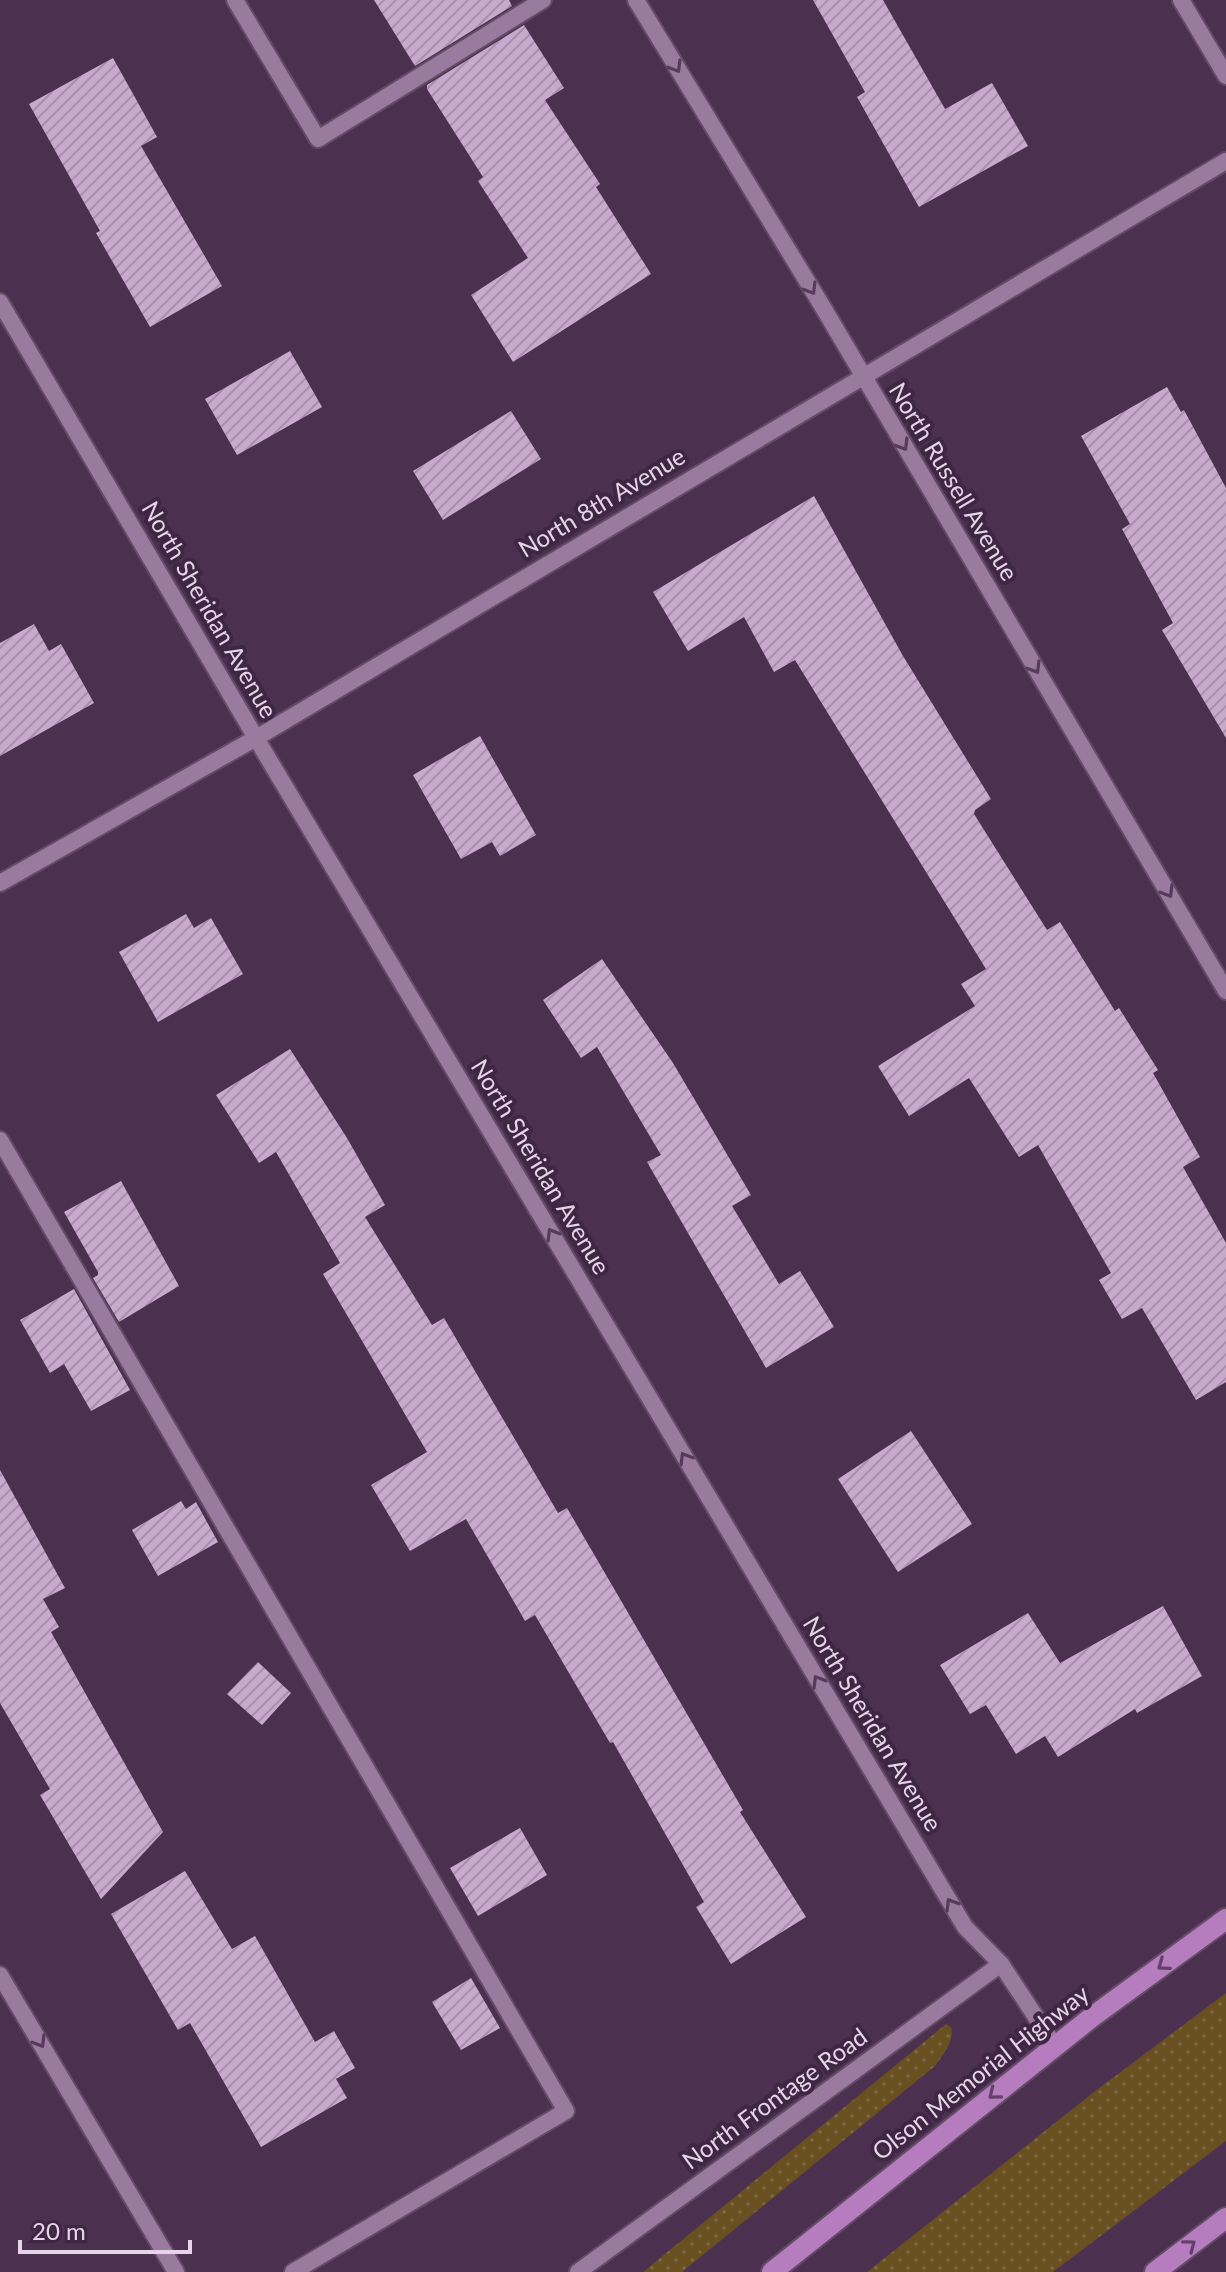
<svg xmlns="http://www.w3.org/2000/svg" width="1226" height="2272" viewBox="0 0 1226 2272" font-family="Lato,sans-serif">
<defs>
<pattern id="grass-dots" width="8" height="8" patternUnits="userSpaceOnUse" patternTransform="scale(2)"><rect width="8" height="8" fill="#685021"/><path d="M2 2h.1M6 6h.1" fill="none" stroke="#7e6841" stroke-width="1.8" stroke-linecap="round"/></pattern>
<pattern id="building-hatch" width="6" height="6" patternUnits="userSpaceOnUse" patternTransform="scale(2)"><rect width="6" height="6" fill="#caa9cf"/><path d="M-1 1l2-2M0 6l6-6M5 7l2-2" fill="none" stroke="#a98fad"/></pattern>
</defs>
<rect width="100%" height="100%" fill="#4b3050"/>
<g fill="url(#grass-dots)">
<path d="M 1226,1993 L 1226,2141 L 1053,2272 L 867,2272 L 1094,2092 Z"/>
<path d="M 946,2024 L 951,2027 C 955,2041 943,2055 935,2066 L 682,2272 L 643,2272 Z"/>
</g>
<g fill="url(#building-hatch)">
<path d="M 374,0 L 509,0 L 512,6 L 415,66 Z"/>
<path d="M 813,0 L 883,0 L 945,109 L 992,83 L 1028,146 L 919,207 L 857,97 L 865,92 Z"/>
<path d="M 524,25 L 564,88 L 545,100 L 600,184 L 596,187 L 651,274 L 513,362 L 471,295 L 528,258 L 478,181 L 483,177 L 427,89 L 427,85 Z"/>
<path d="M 113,58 L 157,137 L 141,146 L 222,286 L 150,327 L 96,233 L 100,231 L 29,104 Z"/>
<path d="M 290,351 L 322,407 L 237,455 L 205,399 Z"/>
<path d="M 1167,387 L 1181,412 L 1184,410 L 1226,488 L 1226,738 L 1162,630 L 1173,623 L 1122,529 L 1130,524 L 1081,436 Z"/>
<path d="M 511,411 L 541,459 L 443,520 L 413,471 Z"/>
<path d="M 814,496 L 903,656 L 991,799 L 975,810 L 974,814 L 1047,930 L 1060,922 L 1115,1011 L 1119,1008 L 1158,1070 L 1153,1073 L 1200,1157 L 1183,1167 L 1226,1243 L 1226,1382 L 1196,1400 L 1142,1308 L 1122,1319 L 1099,1280 L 1111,1273 L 1038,1145 L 1019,1157 L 969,1078 L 909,1116 L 878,1066 L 975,1006 L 961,984 L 986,969 L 795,660 L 774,672 L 744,617 L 688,651 L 653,592 Z"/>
<path d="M 34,624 L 49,651 L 61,644 L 94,703 L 0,756 L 0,643 Z"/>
<path d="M 480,736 L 536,835 L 500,856 L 492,842 L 461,859 L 413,775 Z"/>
<path d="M 186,914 L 194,928 L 211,918 L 243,974 L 158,1022 L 119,952 Z"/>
<path d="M 602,959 L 673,1063 L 751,1195 L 732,1206 L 779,1284 L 800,1271 L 834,1327 L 766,1368 L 647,1162 L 661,1155 L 597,1047 L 581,1058 L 543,1000 Z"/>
<path d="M 290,1049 L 347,1138 L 385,1205 L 365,1217 L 432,1325 L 444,1318 L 558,1513 L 567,1508 L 743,1810 L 740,1812 L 806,1917 L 731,1964 L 696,1907 L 704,1902 L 613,1742 L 610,1743 L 535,1615 L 525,1621 L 466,1519 L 410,1551 L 371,1485 L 427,1452 L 323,1274 L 340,1263 L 276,1152 L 259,1163 L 216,1095 Z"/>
<path d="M 121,1181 L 179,1286 L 119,1322 L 93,1278 L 98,1275 L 98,1272 L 64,1212 Z"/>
<path d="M 74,1289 L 130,1390 L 91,1411 L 64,1364 L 50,1373 L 20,1320 Z"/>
<path d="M 911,1431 L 972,1524 L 898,1572 L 838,1479 Z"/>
<path d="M 0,1470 L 65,1588 L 43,1599 L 59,1627 L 51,1632 L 163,1832 L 101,1899 L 40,1795 L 50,1789 L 0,1703 Z"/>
<path d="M 181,1501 L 186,1509 L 196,1502 L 218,1542 L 158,1576 L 132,1530 Z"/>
<path d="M 1163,1606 L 1202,1676 L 1137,1713 L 1135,1709 L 1058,1757 L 1045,1736 L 1016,1754 L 986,1705 L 970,1714 L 940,1665 L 1028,1613 L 1060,1663 Z"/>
<path d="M 258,1662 L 291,1693 L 262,1725 L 227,1694 Z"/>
<path d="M 520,1828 L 547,1875 L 478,1916 L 450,1868 Z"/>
<path d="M 185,1871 L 232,1949 L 255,1936 L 315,2042 L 334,2031 L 355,2068 L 336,2079 L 347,2098 L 261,2147 L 190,2023 L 178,2030 L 111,1914 Z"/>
<path d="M 471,1978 L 500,2028 L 461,2050 L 432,2002 Z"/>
</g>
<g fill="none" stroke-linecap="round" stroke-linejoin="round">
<g stroke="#644c67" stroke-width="20">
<g id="lane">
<path d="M 235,0 L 318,139 L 543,0"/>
<path d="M 1181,0 L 1226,76"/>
<path d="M 0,1140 L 566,2111 L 293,2272"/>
</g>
</g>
<g stroke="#644c67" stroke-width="20">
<g id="street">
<path d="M 636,0 L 824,309 L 1226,991"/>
<path d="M 0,302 L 256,738 L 965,1927 L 1001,1964 L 1055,2046"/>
<path d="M 0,883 L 256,738 L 1226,161"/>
<path d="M 0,1975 L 176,2272"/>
<path d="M 578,2272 L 1001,1964"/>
</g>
</g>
<g stroke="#644c67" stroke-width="24">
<g id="primary">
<path d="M 772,2272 L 1092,2017 L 1226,1919"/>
<path d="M 1155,2272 L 1226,2218"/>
</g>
</g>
<use href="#lane" stroke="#9a7b9f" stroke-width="16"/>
<use href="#street" stroke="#9a7b9f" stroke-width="16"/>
<use href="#primary" stroke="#b57dbe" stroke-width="20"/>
</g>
<defs><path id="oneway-chevron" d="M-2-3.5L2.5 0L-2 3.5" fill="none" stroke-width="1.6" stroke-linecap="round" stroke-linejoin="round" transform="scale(2)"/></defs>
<g stroke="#563b5c">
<use href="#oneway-chevron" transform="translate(676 67) rotate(59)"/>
<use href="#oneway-chevron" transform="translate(811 289) rotate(59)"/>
<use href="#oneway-chevron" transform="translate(903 445) rotate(59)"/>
<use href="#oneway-chevron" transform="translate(1035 668) rotate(59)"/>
<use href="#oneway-chevron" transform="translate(1168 892) rotate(59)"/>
<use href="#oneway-chevron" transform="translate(552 1234) rotate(-121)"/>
<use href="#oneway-chevron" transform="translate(685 1458) rotate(-121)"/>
<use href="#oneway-chevron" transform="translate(818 1681) rotate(-121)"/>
<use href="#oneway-chevron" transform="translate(951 1904) rotate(-121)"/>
<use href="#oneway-chevron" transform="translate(40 2042) rotate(59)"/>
</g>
<g stroke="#634069">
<use href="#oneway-chevron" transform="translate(1163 1965) rotate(144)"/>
<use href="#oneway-chevron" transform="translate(994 2094) rotate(141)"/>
<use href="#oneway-chevron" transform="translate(1190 2245) rotate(-37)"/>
</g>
<g text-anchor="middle" stroke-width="8" stroke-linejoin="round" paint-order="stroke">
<g font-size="24" fill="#e6d5e9" stroke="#402645">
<text transform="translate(953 482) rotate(59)" y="8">North Russell Avenue</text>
<text transform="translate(602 503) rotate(-31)" y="8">North 8th Avenue</text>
<text transform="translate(209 610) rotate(60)" y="8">North Sheridan Avenue</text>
<text transform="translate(540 1167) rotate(59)" y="8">North Sheridan Avenue</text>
<text transform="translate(872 1724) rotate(59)" y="8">North Sheridan Avenue</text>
<text transform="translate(981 2073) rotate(-38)" y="8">Olson Memorial Highway</text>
<text transform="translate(775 2099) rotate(-36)" y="8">North Frontage Road</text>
</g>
</g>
<path d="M20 2240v12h170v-12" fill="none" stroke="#e6d5e9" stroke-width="4"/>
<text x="32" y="2240" font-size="24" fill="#e6d5e9" stroke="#402645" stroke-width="6" paint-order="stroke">20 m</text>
</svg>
